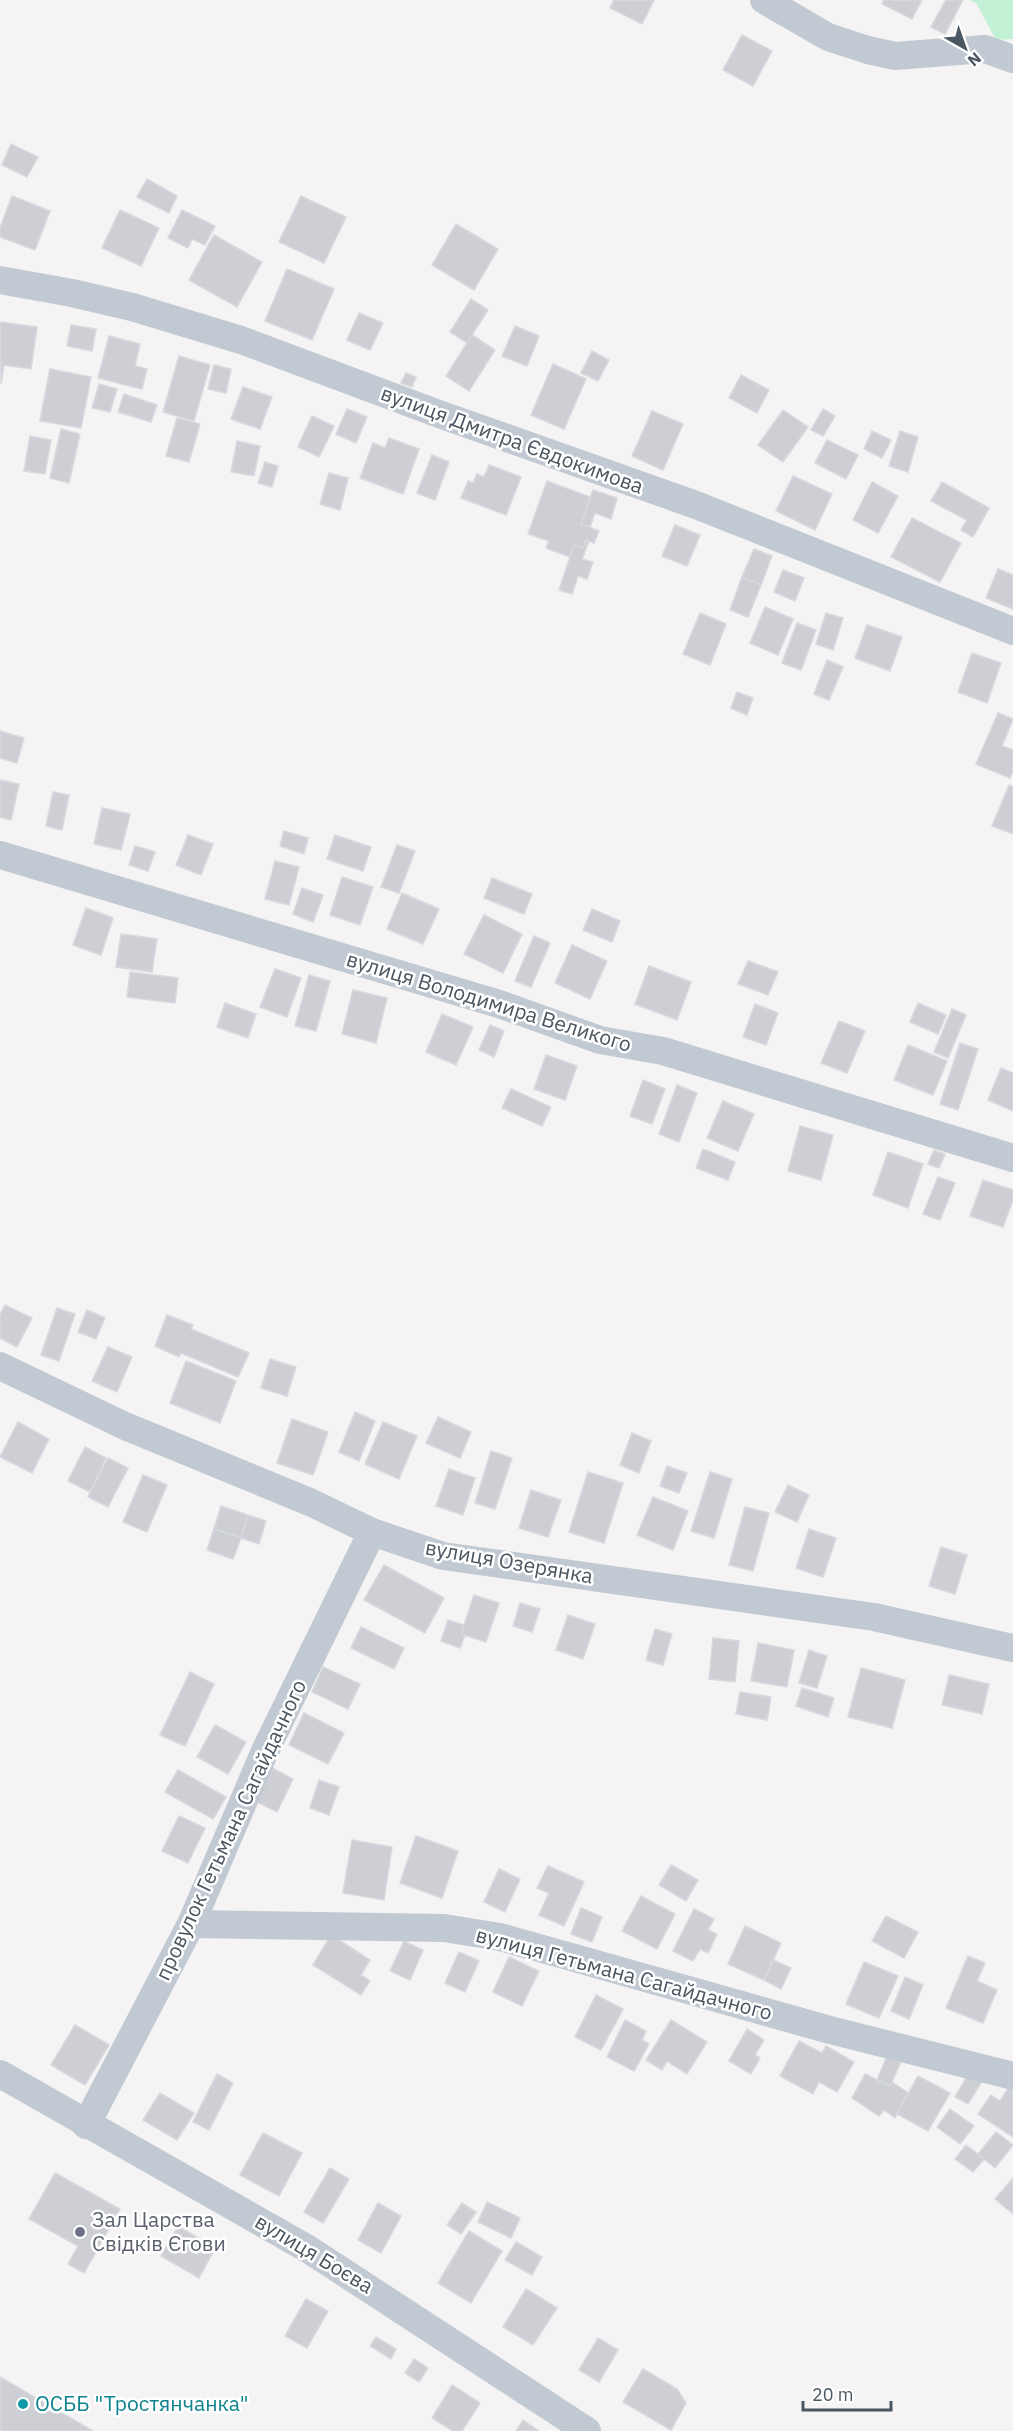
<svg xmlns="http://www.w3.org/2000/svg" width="1013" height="2431" viewBox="0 0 1013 2431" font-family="'IBM Plex Sans',sans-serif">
<rect width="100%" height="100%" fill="#f5f3f3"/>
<path fill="#c3f1d5" d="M 969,0 L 1013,0 L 1013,39 L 996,40 L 976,3 Z"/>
<g fill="#cdcfd5" stroke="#d7d9de" stroke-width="1.5">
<path d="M 614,0 L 654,0 L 642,24 L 610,8 Z"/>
<path d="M 884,0 L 922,0 L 912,19 L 882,4 Z"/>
<path d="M 946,0 L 963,0 L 945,34 L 931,27 Z"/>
<path d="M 742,35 L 772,51 L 753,86 L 723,70 Z"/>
<path d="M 11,144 L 38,157 L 27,177 L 2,165 Z"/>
<path d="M 147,179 L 177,196 L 169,213 L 137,197 Z"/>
<path d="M 12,196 L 50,211 L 35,250 L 0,237 L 0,228 Z"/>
<path d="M 301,196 L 346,217 L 324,263 L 279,242 Z"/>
<path d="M 120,210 L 159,228 L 141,266 L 102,248 Z"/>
<path d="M 182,210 L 215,226 L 205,245 L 192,239 L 188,248 L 168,238 Z"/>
<path d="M 456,224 L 498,249 L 474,290 L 432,265 Z"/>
<path d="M 214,235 L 262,262 L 237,307 L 189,280 Z"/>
<path d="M 287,269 L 334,289 L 312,340 L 265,321 Z"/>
<path d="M 471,299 L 488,310 L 467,343 L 450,332 Z"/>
<path d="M 359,313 L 383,323 L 370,350 L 347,340 Z"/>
<path d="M 0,322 L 37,327 L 31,369 L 4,365 L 1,384 Z"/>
<path d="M 71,325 L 96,329 L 92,351 L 67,346 Z"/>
<path d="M 515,326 L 539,336 L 527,366 L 502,356 Z"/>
<path d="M 472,335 L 495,350 L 469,391 L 446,376 Z"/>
<path d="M 109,336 L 140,344 L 135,366 L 147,369 L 142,389 L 98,378 Z"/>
<path d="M 592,351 L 609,360 L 598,381 L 581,373 Z"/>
<path d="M 179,356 L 210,365 L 194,421 L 163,412 Z"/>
<path d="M 553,364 L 586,379 L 564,429 L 531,415 Z"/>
<path d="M 214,365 L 231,369 L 226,393 L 208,389 Z"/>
<path d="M 50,369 L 91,377 L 81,428 L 40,421 Z"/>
<path d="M 406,373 L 416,377 L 412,387 L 401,383 Z"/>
<path d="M 741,375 L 769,390 L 757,413 L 729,398 Z"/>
<path d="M 99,384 L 117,389 L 110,412 L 92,408 Z"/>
<path d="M 243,387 L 272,397 L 260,429 L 231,419 Z"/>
<path d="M 124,394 L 157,405 L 151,422 L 118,412 Z"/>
<path d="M 347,409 L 367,417 L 356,443 L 336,434 Z"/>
<path d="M 823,409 L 835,416 L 823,436 L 811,430 Z"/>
<path d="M 783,410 L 808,427 L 783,462 L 758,445 Z"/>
<path d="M 652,411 L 683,424 L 663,470 L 632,456 Z"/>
<path d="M 312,416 L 334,426 L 319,457 L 298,447 Z"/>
<path d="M 177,418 L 200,424 L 189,462 L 166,456 Z"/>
<path d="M 61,429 L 80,434 L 69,483 L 50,478 Z"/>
<path d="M 872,431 L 891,440 L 882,458 L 864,449 Z"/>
<path d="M 900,431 L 918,437 L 908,472 L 889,466 Z"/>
<path d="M 30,436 L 51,440 L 45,474 L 24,471 Z"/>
<path d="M 389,438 L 419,449 L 403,494 L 360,478 L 373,443 L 385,448 Z"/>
<path d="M 827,440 L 858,455 L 846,479 L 815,463 Z"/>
<path d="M 237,441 L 260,446 L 254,476 L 231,472 Z"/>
<path d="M 432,455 L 449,462 L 435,500 L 417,493 Z"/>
<path d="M 265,462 L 278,466 L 272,487 L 258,483 Z"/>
<path d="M 489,465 L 521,477 L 506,515 L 461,498 L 468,481 L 473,483 L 477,474 L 484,477 Z"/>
<path d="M 329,473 L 348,478 L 340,510 L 320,504 Z"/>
<path d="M 793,476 L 832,494 L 815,530 L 776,511 Z"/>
<path d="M 547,481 L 590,497 L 581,524 L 599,531 L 594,543 L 586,540 L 583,548 L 574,545 L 570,557 L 546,548 L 549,541 L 528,534 Z"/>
<path d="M 872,482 L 898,496 L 878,533 L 853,520 Z"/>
<path d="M 942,482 L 989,508 L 973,537 L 961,530 L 967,520 L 931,501 Z"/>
<path d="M 593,490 L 617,498 L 611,519 L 595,513 L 590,527 L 581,524 Z"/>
<path d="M 912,518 L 961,543 L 940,582 L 891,557 Z"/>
<path d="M 675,525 L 700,535 L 687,566 L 662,556 Z"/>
<path d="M 586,540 L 589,541 L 582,559 L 593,562 L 587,579 L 578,576 L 572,594 L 559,590 L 574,545 L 583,548 Z"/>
<path d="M 754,549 L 772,556 L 761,585 L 742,577 Z"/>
<path d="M 998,569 L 1013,575 L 1013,609 L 986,598 Z"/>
<path d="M 783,570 L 804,578 L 795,601 L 774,592 Z"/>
<path d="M 742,577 L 761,585 L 748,617 L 730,610 Z"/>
<path d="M 765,607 L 793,619 L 778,655 L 750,643 Z"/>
<path d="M 700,613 L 726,624 L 710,665 L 683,654 Z"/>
<path d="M 826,613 L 843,618 L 833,650 L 816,644 Z"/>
<path d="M 797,623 L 816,630 L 801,670 L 782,663 Z"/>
<path d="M 867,625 L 902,637 L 890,671 L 855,658 Z"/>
<path d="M 972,653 L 1001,663 L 987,703 L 958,692 Z"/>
<path d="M 827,660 L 843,667 L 829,700 L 814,694 Z"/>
<path d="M 737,692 L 753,698 L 747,715 L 731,708 Z"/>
<path d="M 998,713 L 1013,719 L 1002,746 L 1013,750 L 1013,771 L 1010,778 L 976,764 Z"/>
<path d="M 0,731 L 24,738 L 17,763 L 0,758 Z"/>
<path d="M 0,780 L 19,784 L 11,820 L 0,817 Z"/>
<path d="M 1009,785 L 1013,787 L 1013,834 L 992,826 Z"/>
<path d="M 53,792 L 69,795 L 62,830 L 46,826 Z"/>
<path d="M 102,808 L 130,814 L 121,850 L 94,844 Z"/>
<path d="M 284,831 L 308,838 L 304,854 L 280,846 Z"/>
<path d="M 188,835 L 213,844 L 201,875 L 176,865 Z"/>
<path d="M 335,835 L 371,847 L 363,871 L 327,859 Z"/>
<path d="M 397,845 L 415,851 L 399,893 L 381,887 Z"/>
<path d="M 135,846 L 155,852 L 148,871 L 129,865 Z"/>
<path d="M 275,861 L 299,867 L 289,905 L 265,899 Z"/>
<path d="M 342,877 L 373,887 L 360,925 L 330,915 Z"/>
<path d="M 492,878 L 532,894 L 524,914 L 484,898 Z"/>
<path d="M 302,888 L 323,895 L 313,922 L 293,914 Z"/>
<path d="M 402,893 L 439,909 L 423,944 L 387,929 Z"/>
<path d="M 86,908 L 113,918 L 101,955 L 73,945 Z"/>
<path d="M 592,909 L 620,921 L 612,942 L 583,930 Z"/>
<path d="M 484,915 L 522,934 L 503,973 L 464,954 Z"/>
<path d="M 121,934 L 157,939 L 152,972 L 116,967 Z"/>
<path d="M 534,936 L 550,943 L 531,987 L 515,981 Z"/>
<path d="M 572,945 L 607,961 L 590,999 L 555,983 Z"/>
<path d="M 748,961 L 778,972 L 768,995 L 738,984 Z"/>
<path d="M 649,966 L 691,982 L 677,1020 L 635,1004 Z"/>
<path d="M 275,969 L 301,978 L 287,1017 L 260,1007 Z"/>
<path d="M 130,972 L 178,978 L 175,1003 L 127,997 Z"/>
<path d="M 309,975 L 330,981 L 316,1031 L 295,1026 Z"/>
<path d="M 353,990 L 387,998 L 376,1043 L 342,1034 Z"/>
<path d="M 225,1003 L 256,1014 L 248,1038 L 217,1027 Z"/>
<path d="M 918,1003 L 946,1015 L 938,1034 L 910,1022 Z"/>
<path d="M 755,1004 L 778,1013 L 766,1045 L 743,1037 Z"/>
<path d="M 952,1009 L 966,1015 L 948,1058 L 934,1052 Z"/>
<path d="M 442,1014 L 473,1027 L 456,1065 L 426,1052 Z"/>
<path d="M 839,1021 L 865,1031 L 847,1073 L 821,1063 Z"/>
<path d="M 490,1025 L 504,1031 L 494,1057 L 479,1050 Z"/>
<path d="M 960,1043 L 978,1049 L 958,1110 L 940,1104 Z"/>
<path d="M 908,1045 L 947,1061 L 933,1095 L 894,1080 Z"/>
<path d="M 546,1055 L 577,1066 L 565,1100 L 534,1089 Z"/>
<path d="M 1001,1068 L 1013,1073 L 1013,1111 L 988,1100 Z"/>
<path d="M 643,1080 L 665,1089 L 652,1124 L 630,1116 Z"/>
<path d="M 677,1085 L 697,1093 L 679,1142 L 659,1134 Z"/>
<path d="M 511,1089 L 551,1107 L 542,1126 L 502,1108 Z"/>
<path d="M 723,1101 L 754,1114 L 738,1151 L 707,1138 Z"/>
<path d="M 800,1126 L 833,1135 L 821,1180 L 788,1171 Z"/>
<path d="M 703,1149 L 735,1162 L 728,1180 L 696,1168 Z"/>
<path d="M 934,1150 L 945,1154 L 939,1168 L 928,1164 Z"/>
<path d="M 888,1152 L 923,1164 L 908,1208 L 873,1195 Z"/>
<path d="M 938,1177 L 955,1183 L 940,1220 L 923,1214 Z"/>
<path d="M 983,1180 L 1013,1190 L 1013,1200 L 1003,1227 L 970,1216 Z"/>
<path d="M 5,1305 L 32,1318 L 17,1347 L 0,1338 L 0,1315 Z"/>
<path d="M 57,1308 L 75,1314 L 59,1361 L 41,1355 Z"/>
<path d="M 87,1310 L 105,1318 L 96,1339 L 78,1332 Z"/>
<path d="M 167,1315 L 193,1325 L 191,1329 L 249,1353 L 238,1377 L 181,1353 L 179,1357 L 155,1346 Z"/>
<path d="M 108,1347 L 132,1357 L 117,1392 L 92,1381 Z"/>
<path d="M 270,1359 L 296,1367 L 287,1396 L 261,1388 Z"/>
<path d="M 186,1361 L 236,1381 L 220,1423 L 170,1403 Z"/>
<path d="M 355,1412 L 375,1421 L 359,1461 L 339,1452 Z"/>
<path d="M 438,1417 L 471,1432 L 460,1458 L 426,1443 Z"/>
<path d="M 292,1419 L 328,1432 L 313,1475 L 277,1463 Z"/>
<path d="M 18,1422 L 49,1439 L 32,1473 L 0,1457 Z"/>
<path d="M 383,1422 L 417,1436 L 399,1479 L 365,1464 Z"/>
<path d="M 632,1433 L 651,1441 L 639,1473 L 620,1465 Z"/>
<path d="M 85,1447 L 106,1458 L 90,1492 L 68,1481 Z"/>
<path d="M 491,1451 L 512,1458 L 495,1509 L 475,1503 Z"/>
<path d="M 108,1458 L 128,1468 L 108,1507 L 88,1497 Z"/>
<path d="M 667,1466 L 687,1473 L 679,1493 L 660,1486 Z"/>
<path d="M 449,1469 L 475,1478 L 463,1515 L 436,1506 Z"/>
<path d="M 588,1472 L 623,1483 L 604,1543 L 569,1532 Z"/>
<path d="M 710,1472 L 732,1479 L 714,1538 L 691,1531 Z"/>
<path d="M 143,1475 L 167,1485 L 147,1532 L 123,1522 Z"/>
<path d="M 788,1485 L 809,1495 L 797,1522 L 775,1512 Z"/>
<path d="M 531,1490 L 561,1500 L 548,1537 L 519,1528 Z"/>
<path d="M 653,1497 L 688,1511 L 673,1550 L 637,1535 Z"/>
<path d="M 221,1506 L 248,1515 L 241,1538 L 214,1529 Z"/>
<path d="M 745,1507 L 769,1513 L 753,1571 L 729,1565 Z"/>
<path d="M 248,1515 L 266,1521 L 259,1544 L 241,1538 Z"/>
<path d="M 214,1529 L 241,1538 L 233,1559 L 207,1550 Z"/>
<path d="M 809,1529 L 836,1538 L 823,1577 L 796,1568 Z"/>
<path d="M 941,1547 L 967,1555 L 955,1594 L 929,1586 Z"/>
<path d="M 384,1565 L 444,1598 L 425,1633 L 364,1600 Z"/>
<path d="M 474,1595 L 499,1603 L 486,1642 L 461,1634 Z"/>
<path d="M 520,1603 L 540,1609 L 532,1632 L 513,1626 Z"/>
<path d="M 568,1615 L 595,1624 L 583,1659 L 556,1650 Z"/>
<path d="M 448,1620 L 464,1625 L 461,1634 L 465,1635 L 460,1648 L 441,1641 Z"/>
<path d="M 361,1627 L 404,1648 L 394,1669 L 351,1648 Z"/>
<path d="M 655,1629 L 672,1634 L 663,1665 L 646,1660 Z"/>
<path d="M 713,1638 L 739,1641 L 735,1682 L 709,1679 Z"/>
<path d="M 758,1643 L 794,1650 L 787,1687 L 751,1681 Z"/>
<path d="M 809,1650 L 827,1656 L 817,1688 L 799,1683 Z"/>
<path d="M 323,1667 L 360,1684 L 348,1709 L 312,1692 Z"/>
<path d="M 861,1668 L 905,1680 L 892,1728 L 848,1717 Z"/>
<path d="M 190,1672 L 214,1684 L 185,1746 L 160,1735 Z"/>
<path d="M 949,1675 L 989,1684 L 982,1714 L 942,1705 Z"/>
<path d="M 802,1688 L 834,1698 L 828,1717 L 796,1706 Z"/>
<path d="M 740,1692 L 771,1697 L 767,1720 L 736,1714 Z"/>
<path d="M 304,1713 L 344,1733 L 328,1764 L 289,1745 Z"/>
<path d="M 215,1725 L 246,1742 L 228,1774 L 197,1757 Z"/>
<path d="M 272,1768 L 293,1779 L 277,1812 L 255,1801 Z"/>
<path d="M 178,1770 L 226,1797 L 213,1819 L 165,1792 Z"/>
<path d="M 319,1780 L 339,1787 L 329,1815 L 310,1808 Z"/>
<path d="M 179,1816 L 205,1828 L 188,1863 L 162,1851 Z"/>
<path d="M 416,1836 L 458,1851 L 442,1898 L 400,1883 Z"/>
<path d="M 352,1840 L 392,1847 L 384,1900 L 343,1893 Z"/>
<path d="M 671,1865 L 698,1880 L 686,1901 L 659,1885 Z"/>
<path d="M 548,1866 L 584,1882 L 564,1926 L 539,1915 L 549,1893 L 537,1888 Z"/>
<path d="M 499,1869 L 520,1879 L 505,1912 L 484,1902 Z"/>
<path d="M 641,1896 L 675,1914 L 657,1949 L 622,1931 Z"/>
<path d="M 581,1908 L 602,1917 L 592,1942 L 571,1934 Z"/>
<path d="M 694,1909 L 714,1919 L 708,1930 L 717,1934 L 708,1953 L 700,1949 L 693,1961 L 673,1951 Z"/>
<path d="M 886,1916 L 918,1932 L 904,1958 L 872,1941 Z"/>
<path d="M 745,1926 L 781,1943 L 764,1980 L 728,1964 Z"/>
<path d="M 331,1935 L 370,1960 L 361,1975 L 370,1981 L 361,1995 L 313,1965 Z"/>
<path d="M 404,1941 L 423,1950 L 410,1980 L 390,1971 Z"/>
<path d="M 459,1952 L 479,1961 L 465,1992 L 445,1983 Z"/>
<path d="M 968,1956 L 985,1963 L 977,1981 L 997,1990 L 983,2023 L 946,2008 Z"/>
<path d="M 509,1957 L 539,1971 L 522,2006 L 493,1992 Z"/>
<path d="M 773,1960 L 791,1968 L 781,1989 L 764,1980 Z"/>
<path d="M 864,1962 L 898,1976 L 879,2018 L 846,2004 Z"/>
<path d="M 905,1977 L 923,1985 L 909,2019 L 891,2011 Z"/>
<path d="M 596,1995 L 623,2009 L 601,2050 L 575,2037 Z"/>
<path d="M 625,2020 L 646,2031 L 642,2040 L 649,2044 L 634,2071 L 607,2057 Z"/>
<path d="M 671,2020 L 707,2042 L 687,2074 L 667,2061 L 662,2070 L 646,2060 Z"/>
<path d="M 75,2025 L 109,2045 L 85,2085 L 51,2065 Z"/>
<path d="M 747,2029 L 764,2040 L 755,2055 L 760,2058 L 751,2074 L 729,2061 Z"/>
<path d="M 799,2041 L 822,2053 L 826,2046 L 854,2062 L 837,2092 L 819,2082 L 813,2094 L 780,2076 Z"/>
<path d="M 887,2056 L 901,2062 L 890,2086 L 877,2080 Z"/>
<path d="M 217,2074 L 233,2083 L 209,2130 L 193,2122 Z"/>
<path d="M 865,2074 L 890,2086 L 892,2082 L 908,2093 L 895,2118 L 884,2110 L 879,2116 L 852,2098 Z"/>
<path d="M 918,2076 L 950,2093 L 928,2131 L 897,2114 Z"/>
<path d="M 967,2076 L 983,2080 L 968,2104 L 955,2097 Z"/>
<path d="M 1009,2087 L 1013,2089 L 1013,2137 L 978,2114 L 991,2095 L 1000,2101 Z"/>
<path d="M 160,2093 L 194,2113 L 177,2140 L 143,2120 Z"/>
<path d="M 950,2109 L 974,2126 L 960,2144 L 937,2127 Z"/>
<path d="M 996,2132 L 1013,2145 L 995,2168 L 978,2154 Z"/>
<path d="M 263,2133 L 302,2153 L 279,2196 L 240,2175 Z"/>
<path d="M 966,2145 L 984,2159 L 973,2172 L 955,2159 Z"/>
<path d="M 330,2168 L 349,2179 L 323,2223 L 304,2212 Z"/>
<path d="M 55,2173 L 120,2209 L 84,2273 L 68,2264 L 78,2246 L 29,2219 Z"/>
<path d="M 1013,2178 L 1013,2214 L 995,2199 Z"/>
<path d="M 487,2202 L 520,2218 L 511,2238 L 478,2222 Z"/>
<path d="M 378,2203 L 401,2216 L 381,2253 L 358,2240 Z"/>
<path d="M 462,2203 L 476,2212 L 461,2234 L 447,2225 Z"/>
<path d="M 178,2226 L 215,2248 L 199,2278 L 161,2256 Z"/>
<path d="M 469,2231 L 502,2251 L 471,2303 L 438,2283 Z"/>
<path d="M 516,2242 L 542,2257 L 532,2275 L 505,2260 Z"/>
<path d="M 526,2289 L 557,2308 L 533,2345 L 503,2327 Z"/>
<path d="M 306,2299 L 328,2311 L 307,2348 L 285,2336 Z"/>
<path d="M 376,2337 L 396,2349 L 391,2359 L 370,2346 Z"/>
<path d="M 598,2338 L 618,2350 L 599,2382 L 579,2370 Z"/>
<path d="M 414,2359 L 428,2368 L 419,2382 L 405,2373 Z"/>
<path d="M 643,2369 L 677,2389 L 686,2403 L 671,2430 L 623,2402 Z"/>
<path d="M 0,2377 L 93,2431 L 0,2431 Z"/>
<path d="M 452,2385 L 480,2403 L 462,2431 L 453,2431 L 432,2418 Z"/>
<path d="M 523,2420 L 539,2431 L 516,2431 Z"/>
</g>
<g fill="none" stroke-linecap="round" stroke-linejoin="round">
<g stroke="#c1cad2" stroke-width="28">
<path d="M 764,0 L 828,37 L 868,50 L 895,56 L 985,49 L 1013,59"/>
<path d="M 0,280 L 72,293 L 132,307 L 241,340 L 439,414 L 696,505 L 1013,631"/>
<path d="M 0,855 L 499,1004 L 600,1040 L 663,1051 L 1013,1158"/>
<path d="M 0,1366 L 125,1426 L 312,1503 L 372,1532 L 443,1556 L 874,1617 L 1013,1648"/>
<path d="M 191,1924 L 444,1928 L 500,1937 L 830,2030 L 1013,2076"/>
<path d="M 0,2074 L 308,2249 L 587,2431"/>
<path d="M 86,2125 L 191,1924 L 265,1751 L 372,1532"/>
</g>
</g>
<circle fill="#6b7280" stroke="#fff" stroke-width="2" cx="80" cy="2232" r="6"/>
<circle fill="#0f9aa8" stroke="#fff" stroke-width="2" cx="23" cy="2404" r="6"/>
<g text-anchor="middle" stroke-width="5" stroke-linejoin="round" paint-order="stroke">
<g font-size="21" fill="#4a5661" stroke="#fff">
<text transform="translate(512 440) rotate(20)" y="7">вулиця Дмитра Євдокимова</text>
<text transform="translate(489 1002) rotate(17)" y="7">вулиця Володимира Великого</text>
<text transform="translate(509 1562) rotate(10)" y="7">вулиця Озерянка</text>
<text transform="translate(231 1830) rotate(-65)" y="7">провулок Гетьмана Сагайдачного</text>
<text transform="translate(624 1974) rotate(15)" y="7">вулиця Гетьмана Сагайдачного</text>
<text transform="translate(314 2254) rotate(31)" y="7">вулиця Боєва</text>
</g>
<g font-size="21" fill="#5b616d" stroke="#fff" text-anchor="start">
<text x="92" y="2227">Зал Царства<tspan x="92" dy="24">Свідків Єгови</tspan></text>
</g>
<g font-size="21" fill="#0d838f" stroke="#fff" text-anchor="start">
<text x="35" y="2411">ОСББ "Тростянчанка"</text>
</g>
</g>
<g transform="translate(965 48) rotate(140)" stroke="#ffffff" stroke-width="4.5" paint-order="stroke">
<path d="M0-4.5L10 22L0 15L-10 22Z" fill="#4a5661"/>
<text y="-9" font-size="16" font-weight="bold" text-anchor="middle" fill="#4a5661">N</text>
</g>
<path d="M803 2401v9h88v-9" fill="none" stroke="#4a5661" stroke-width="3"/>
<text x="812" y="2401" font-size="18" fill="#4a5661" stroke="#ffffff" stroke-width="4.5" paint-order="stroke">20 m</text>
</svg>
